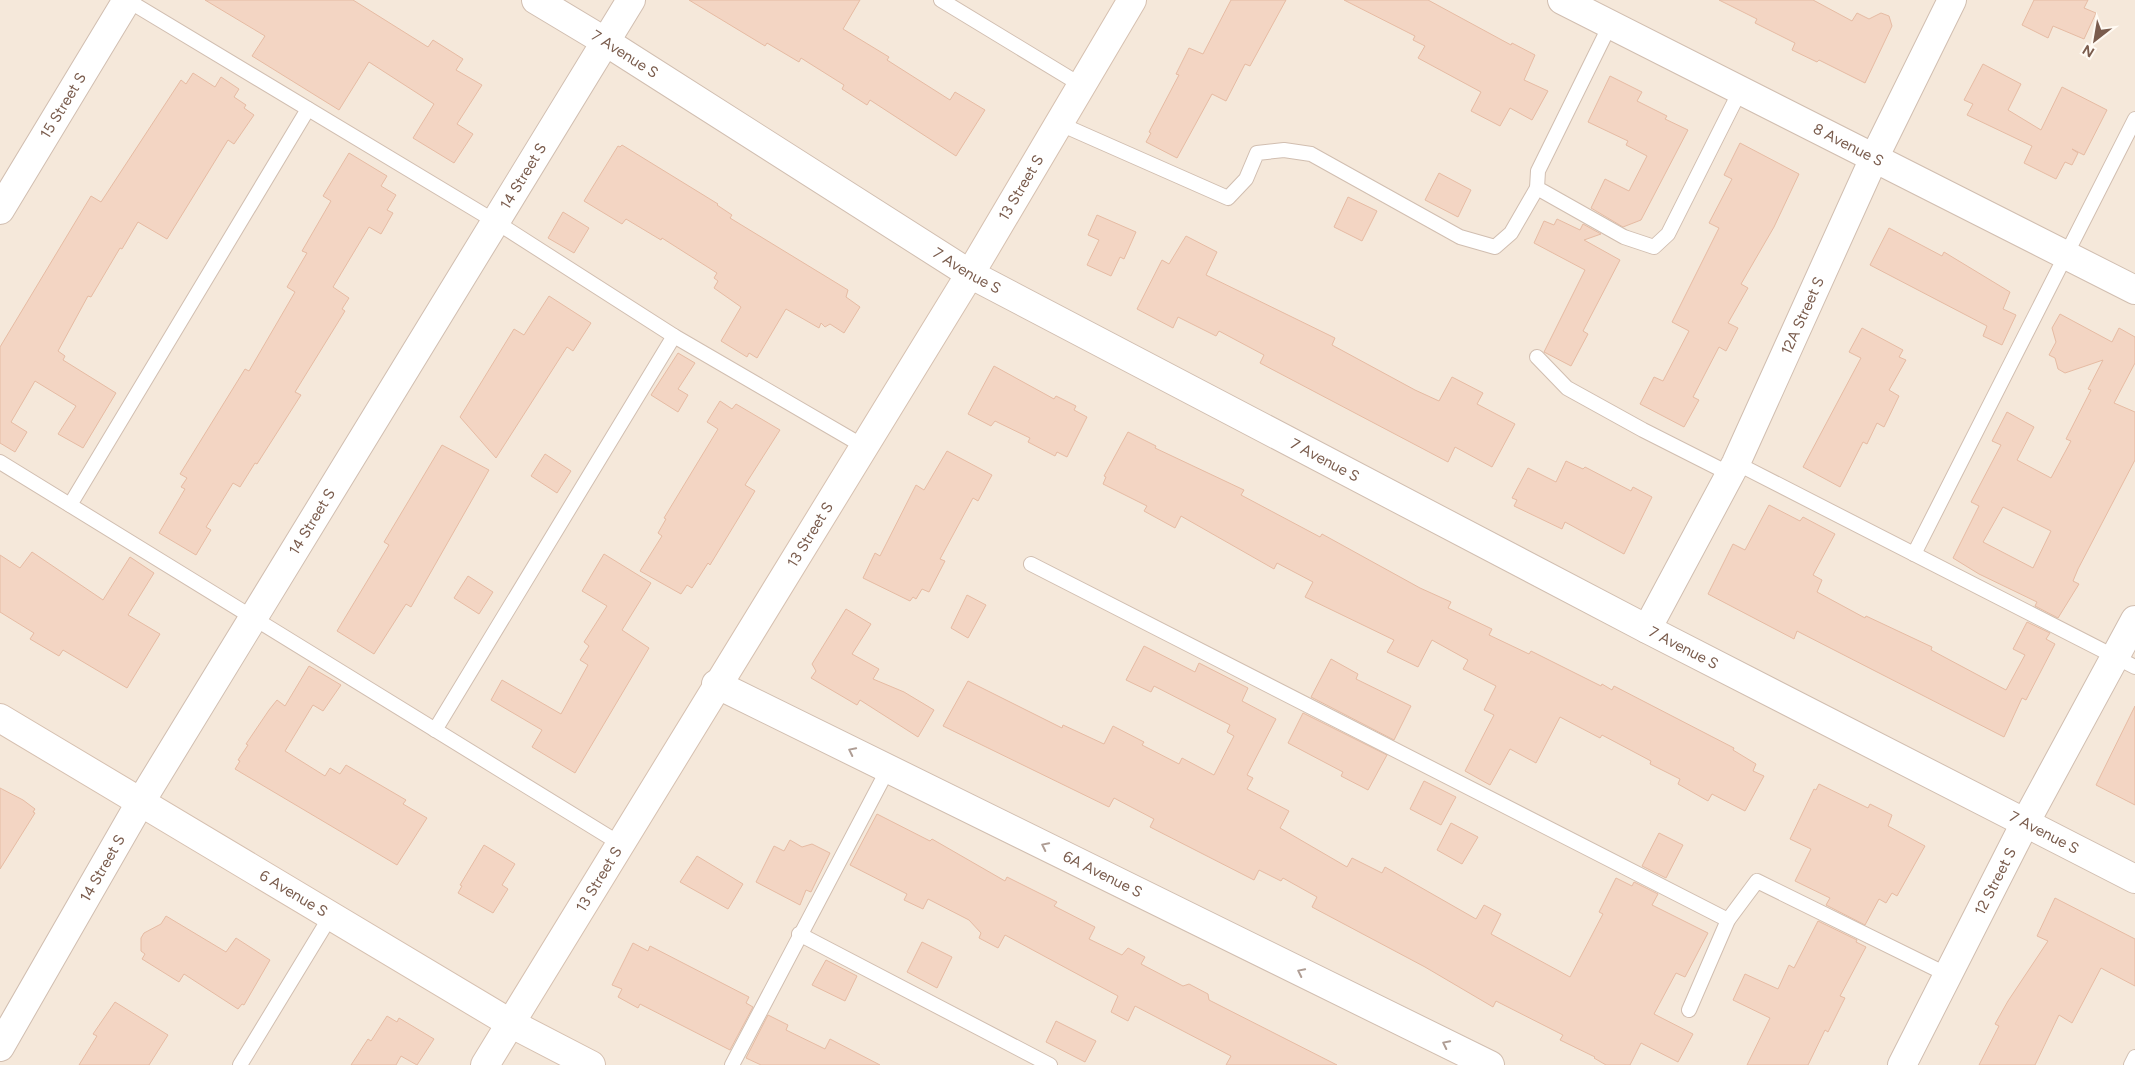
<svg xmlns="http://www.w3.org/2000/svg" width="2135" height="1065" viewBox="0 0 2135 1065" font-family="Figtree,sans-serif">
<rect width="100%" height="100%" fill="#fdf6ec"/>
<rect fill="#f5e8da" x="0" y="0" width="2135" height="1065"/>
<g fill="#f3d5c3" stroke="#e6bba3" fill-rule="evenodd">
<path d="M 205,0 L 353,0 L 428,47 L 433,40 L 463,59 L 456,70 L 482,85 L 457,124 L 473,134 L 454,163 L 413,138 L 434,104 L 369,62 L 339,110 L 252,56 L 265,36 Z"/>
<path d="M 689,0 L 860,0 L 843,29 L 889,57 L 887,60 L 950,100 L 955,92 L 985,110 L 956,156 L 870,100 L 867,105 L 842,89 L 844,85 L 801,58 L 799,62 L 767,43 L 765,46 Z"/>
<path d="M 1231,0 L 1286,0 L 1250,66 L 1245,64 L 1226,101 L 1212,94 L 1177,158 L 1146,142 L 1151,133 L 1149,132 L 1179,75 L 1176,74 L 1189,48 L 1203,54 Z"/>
<path d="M 1344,0 L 1428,0 L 1511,45 L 1512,43 L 1535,55 L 1524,80 L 1548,91 L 1532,120 L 1510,108 L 1500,126 L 1471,111 L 1481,92 L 1418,58 L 1425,46 L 1413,40 L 1415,36 Z"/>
<path d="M 1719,0 L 1813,0 L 1852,21 L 1857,13 L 1869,19 L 1881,13 L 1889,16 L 1892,26 L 1865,83 L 1819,60 L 1817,62 L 1792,50 L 1795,43 L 1755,23 L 1757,19 Z"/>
<path d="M 2034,0 L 2088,0 L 2084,8 L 2096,13 L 2084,39 L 2053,26 L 2048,38 L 2022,25 Z"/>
<path d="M 1983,64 L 2021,84 L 2008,110 L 2041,130 L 2062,87 L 2107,110 L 2084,155 L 2072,149 L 2078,153 L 2072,165 L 2065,162 L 2056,179 L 2024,163 L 2032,146 L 1967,115 L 1973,104 L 1964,100 Z"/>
<path d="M 193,73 L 215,87 L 221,77 L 239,89 L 234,97 L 246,105 L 244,108 L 254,115 L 234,144 L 228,140 L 167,239 L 138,222 L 122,249 L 120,248 L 91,297 L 88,296 L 58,351 L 65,356 L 63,360 L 116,393 L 83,448 L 58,434 L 76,406 L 35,381 L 11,422 L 27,432 L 15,452 L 0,443 L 0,347 L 91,196 L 101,202 L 181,80 L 186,84 Z"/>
<path d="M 1610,76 L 1642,92 L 1637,101 L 1667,116 L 1665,119 L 1688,130 L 1641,220 L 1623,227 L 1591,208 L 1605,179 L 1629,191 L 1647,156 L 1626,145 L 1628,141 L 1588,122 Z"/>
<path d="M 1740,143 L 1799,174 L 1774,227 L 1741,284 L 1748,288 L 1728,323 L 1738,328 L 1726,351 L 1719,347 L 1693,397 L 1699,400 L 1684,427 L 1640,404 L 1654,377 L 1663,381 L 1689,331 L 1672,322 L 1719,228 L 1709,223 L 1732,179 L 1724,175 Z"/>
<path d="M 622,145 L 718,204 L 717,205 L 732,215 L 730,218 L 848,290 L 846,297 L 860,307 L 844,333 L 830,324 L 825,327 L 821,323 L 819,328 L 786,309 L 757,358 L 749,353 L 747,357 L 721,341 L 741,307 L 714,288 L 718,281 L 714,278 L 717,273 L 662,238 L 661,240 L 626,219 L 622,224 L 584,201 L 618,146 L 620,147 Z"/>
<path d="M 349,153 L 387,176 L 381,186 L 396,195 L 387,210 L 393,213 L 381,234 L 369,227 L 333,287 L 349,298 L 342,309 L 345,311 L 295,392 L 301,395 L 257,464 L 255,463 L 240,487 L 233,483 L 206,527 L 211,530 L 196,555 L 159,533 L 185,489 L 181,487 L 187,478 L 180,474 L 245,369 L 249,371 L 295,292 L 287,287 L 307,253 L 302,251 L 331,201 L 323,196 Z"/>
<path d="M 1439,173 L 1471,190 L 1458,217 L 1425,200 Z"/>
<path d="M 1348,197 L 1377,211 L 1362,241 L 1334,227 Z"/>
<path d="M 563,212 L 589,228 L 574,253 L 548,238 Z"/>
<path d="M 1097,215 L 1136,232 L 1124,259 L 1120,257 L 1111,276 L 1087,265 L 1099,240 L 1088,235 Z"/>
<path d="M 1557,219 L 1580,230 L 1583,224 L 1601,234 L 1584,240 L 1620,260 L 1583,331 L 1588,334 L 1571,366 L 1544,352 L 1585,270 L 1534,243 L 1544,221 L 1554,225 Z"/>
<path d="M 1889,228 L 1942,256 L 1944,252 L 2010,292 L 2003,309 L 2016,315 L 2002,345 L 1983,336 L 1987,326 L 1870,265 Z"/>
<path d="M 1186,236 L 1217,252 L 1206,275 L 1335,338 L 1332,345 L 1415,390 L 1439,401 L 1452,377 L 1483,393 L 1477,404 L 1515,424 L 1492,467 L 1455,447 L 1448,462 L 1260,363 L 1264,355 L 1219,331 L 1216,336 L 1178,317 L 1173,328 L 1137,309 L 1162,260 L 1169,264 Z"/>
<path d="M 549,296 L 591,323 L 573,351 L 567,347 L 496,458 L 460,417 L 514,329 L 524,335 Z"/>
<path d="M 2060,314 L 2112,342 L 2119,328 L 2135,337 L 2135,363 L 2114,403 L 2135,412 L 2135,460 L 2078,569 L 2073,581 L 2079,584 L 2058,618 L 2035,606 L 2037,602 L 1979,574 L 1953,558 L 1979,506 L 1971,502 L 2001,445 L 1992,441 L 2007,412 L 2034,427 L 2017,460 L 2051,478 L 2071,441 L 2066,439 L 2091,390 L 2088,389 L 2103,360 L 2065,373 L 2058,369 L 2055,358 L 2049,355 L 2056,342 L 2052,328 ZM 2003,507 L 2051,531 L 2033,568 L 1983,542 Z"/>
<path d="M 1862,328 L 1903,350 L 1899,357 L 1906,360 L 1889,390 L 1899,396 L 1884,427 L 1877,423 L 1867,444 L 1863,442 L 1840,487 L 1803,467 L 1861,358 L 1849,352 Z"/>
<path d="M 678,353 L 695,363 L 678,389 L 688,395 L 678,412 L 651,395 Z"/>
<path d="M 994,366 L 1054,399 L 1056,396 L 1076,406 L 1074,410 L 1087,417 L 1067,457 L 1057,452 L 1055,456 L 1028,442 L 1030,438 L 995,421 L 991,426 L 968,414 Z"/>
<path d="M 720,401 L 732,409 L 736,404 L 780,430 L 745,485 L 755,491 L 710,565 L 708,563 L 692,588 L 687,585 L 681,594 L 640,571 L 662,536 L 658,533 L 666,519 L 664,518 L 718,429 L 707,422 Z"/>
<path d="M 1128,432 L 1156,446 L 1155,448 L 1244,490 L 1241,495 L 1320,537 L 1322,534 L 1420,588 L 1451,602 L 1448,608 L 1492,629 L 1489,635 L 1529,654 L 1531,651 L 1601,686 L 1602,684 L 1612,690 L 1614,686 L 1734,748 L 1733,750 L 1756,764 L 1753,771 L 1764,776 L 1745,811 L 1712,794 L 1708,801 L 1678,784 L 1680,779 L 1650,764 L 1651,761 L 1602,735 L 1600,738 L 1560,717 L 1536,763 L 1510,749 L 1490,785 L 1465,771 L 1494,715 L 1484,710 L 1496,686 L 1463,669 L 1468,660 L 1432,640 L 1418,667 L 1387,652 L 1394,640 L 1305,597 L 1313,582 L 1277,563 L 1274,569 L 1181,516 L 1175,528 L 1144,511 L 1147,506 L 1103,484 L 1106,477 L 1104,476 Z"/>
<path d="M 442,445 L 489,470 L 411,607 L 406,604 L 374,654 L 337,631 L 389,545 L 384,542 Z"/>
<path d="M 947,451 L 992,475 L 978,501 L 973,498 L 940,559 L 945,561 L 929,592 L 922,589 L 916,599 L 913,597 L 910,601 L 863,578 L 875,553 L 880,556 L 916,485 L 924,490 Z"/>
<path d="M 545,454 L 571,471 L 557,493 L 531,476 Z"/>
<path d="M 1566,461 L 1583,469 L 1585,467 L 1631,491 L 1633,487 L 1652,497 L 1624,554 L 1565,522 L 1562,529 L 1514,506 L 1517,500 L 1512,498 L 1528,468 L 1556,482 Z"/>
<path d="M 1769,505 L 1800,521 L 1803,517 L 1835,534 L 1813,575 L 1822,580 L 1817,592 L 1865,618 L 1866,616 L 1932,647 L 1931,650 L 2006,690 L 2025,655 L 2013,649 L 2027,622 L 2050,633 L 2046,639 L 2055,644 L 2026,700 L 2022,698 L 2004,737 L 1797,631 L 1794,639 L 1708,594 L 1733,544 L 1745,550 Z"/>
<path d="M 32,552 L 103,600 L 130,557 L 154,573 L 128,615 L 160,634 L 127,688 L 63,650 L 59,656 L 30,639 L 34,633 L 0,612 L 0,555 L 20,568 Z"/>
<path d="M 604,554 L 651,583 L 622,630 L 649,648 L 575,773 L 532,747 L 542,730 L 491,700 L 502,680 L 561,714 L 588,665 L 580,660 L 589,646 L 584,642 L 607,606 L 582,591 Z"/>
<path d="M 468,576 L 493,592 L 479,614 L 454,598 Z"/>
<path d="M 967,595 L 986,605 L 968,638 L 951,628 Z"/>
<path d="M 846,609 L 871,624 L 852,654 L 879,669 L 873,679 L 904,692 L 934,710 L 918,737 L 860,700 L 857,705 L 811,678 L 816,671 L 812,664 Z"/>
<path d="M 1144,646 L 1195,672 L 1199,663 L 1248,688 L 1242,701 L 1276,719 L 1247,775 L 1253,778 L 1247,789 L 1289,811 L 1280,828 L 1347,867 L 1352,858 L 1382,873 L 1385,867 L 1476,919 L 1484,905 L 1501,914 L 1491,934 L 1570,977 L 1603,914 L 1599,912 L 1616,878 L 1632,886 L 1634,882 L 1658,894 L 1652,905 L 1708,933 L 1685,977 L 1676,973 L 1654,1014 L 1693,1034 L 1678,1062 L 1641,1043 L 1630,1065 L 1606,1065 L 1594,1058 L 1595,1057 L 1560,1040 L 1563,1035 L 1496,1001 L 1493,1007 L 1425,967 L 1312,907 L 1317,897 L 1283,878 L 1281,881 L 1259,870 L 1254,880 L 1150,827 L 1154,819 L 1114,798 L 1109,807 L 943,726 L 968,681 L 1062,728 L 1063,725 L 1104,744 L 1113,726 L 1144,742 L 1142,745 L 1179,764 L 1182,758 L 1214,775 L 1234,736 L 1227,732 L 1230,725 L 1154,686 L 1151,692 L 1126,680 Z"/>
<path d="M 1331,659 L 1358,674 L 1356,679 L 1411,706 L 1394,740 L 1311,697 Z"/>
<path d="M 309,666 L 341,685 L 323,711 L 313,705 L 285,751 L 325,776 L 330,768 L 340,774 L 346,765 L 406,800 L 403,804 L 427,818 L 397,865 L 235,769 L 240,761 L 238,760 L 248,745 L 246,744 L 269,710 L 277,700 L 285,706 Z"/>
<path d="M 2135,706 L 2135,805 L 2096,785 Z"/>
<path d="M 1303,713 L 1387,755 L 1368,790 L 1341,776 L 1343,772 L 1288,743 Z"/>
<path d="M 1424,781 L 1456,797 L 1441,825 L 1410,809 Z"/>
<path d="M 1819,784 L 1868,808 L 1870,804 L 1892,815 L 1888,826 L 1925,846 L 1897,896 L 1892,893 L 1886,903 L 1879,899 L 1865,925 L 1826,905 L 1830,898 L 1795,881 L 1811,849 L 1790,839 L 1814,789 L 1816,790 Z"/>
<path d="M 0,788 L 23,800 L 35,809 L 33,812 L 35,813 L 0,869 Z"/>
<path d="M 877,814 L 930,841 L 932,839 L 1005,881 L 1007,877 L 1057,902 L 1054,906 L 1095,927 L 1089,939 L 1122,955 L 1128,948 L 1145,957 L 1141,964 L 1183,986 L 1189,984 L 1208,994 L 1209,1000 L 1337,1065 L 1226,1065 L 1231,1056 L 1135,1006 L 1128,1021 L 1111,1012 L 1118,996 L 1005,935 L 998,948 L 979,938 L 981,933 L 969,920 L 928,899 L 923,909 L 904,900 L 907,894 L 850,865 Z"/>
<path d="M 1451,823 L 1478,837 L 1462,864 L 1437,850 Z"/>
<path d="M 1659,833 L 1683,845 L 1666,878 L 1642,866 Z"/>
<path d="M 790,840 L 802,847 L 812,844 L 830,853 L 811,892 L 806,890 L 800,905 L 756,882 L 774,846 L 784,851 Z"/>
<path d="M 484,845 L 515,864 L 502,885 L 508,889 L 493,913 L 458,893 L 462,886 L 460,885 Z"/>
<path d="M 697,856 L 743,884 L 728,909 L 680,882 Z"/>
<path d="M 2055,898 L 2135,939 L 2135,986 L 2101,968 L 2072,1023 L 2059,1015 L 2035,1065 L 1979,1065 L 1999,1026 L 1995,1024 L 2008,1001 L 2048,941 L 2037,936 Z"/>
<path d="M 166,916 L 226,952 L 236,938 L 270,960 L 244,1005 L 242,1004 L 238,1009 L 184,974 L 179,982 L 142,959 L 145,954 L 141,951 L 141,938 L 144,933 L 161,924 Z"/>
<path d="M 1818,921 L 1857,940 L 1856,942 L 1866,947 L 1840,996 L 1845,998 L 1828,1032 L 1825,1030 L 1808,1065 L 1747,1065 L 1770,1018 L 1733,1000 L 1745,974 L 1778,989 L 1789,965 L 1794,968 Z"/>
<path d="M 922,942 L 952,957 L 937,988 L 907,972 Z"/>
<path d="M 633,943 L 648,951 L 650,946 L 749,997 L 746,1003 L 753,1007 L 730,1050 L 640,1004 L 638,1008 L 618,997 L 622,989 L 612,985 Z"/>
<path d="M 826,960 L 857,976 L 845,1001 L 812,985 Z"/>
<path d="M 115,1002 L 168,1035 L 149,1065 L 79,1065 L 97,1036 L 93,1034 Z"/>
<path d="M 768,1015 L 788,1025 L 786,1030 L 825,1049 L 830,1039 L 880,1065 L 761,1065 L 746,1058 Z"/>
<path d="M 387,1016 L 397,1022 L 399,1018 L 434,1039 L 417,1065 L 401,1056 L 396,1065 L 351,1065 L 368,1039 L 371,1041 Z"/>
<path d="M 1056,1021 L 1096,1041 L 1085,1062 L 1046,1042 Z"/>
</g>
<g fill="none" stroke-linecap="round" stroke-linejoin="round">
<g stroke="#d1beb0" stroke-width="16">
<g id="lane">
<path d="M 127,0 L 496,222 L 674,336 L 863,446"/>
<path d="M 941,0 L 1081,85"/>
<path d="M 1610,25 L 1538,171 L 1537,188 L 1624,237 L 1654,247 L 1668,234 L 1741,89"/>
<path d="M 1058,123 L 1228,198 L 1246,179 L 1257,153 L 1284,150 L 1311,154 L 1460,237 L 1495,247 L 1511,233 L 1537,188"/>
<path d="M 1537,357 L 1567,388 L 1643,430 L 1730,474"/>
<path d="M 0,462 L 619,843"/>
<path d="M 1736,463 L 2135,667"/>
<path d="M 70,505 L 308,109"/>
<path d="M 1914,554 L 2135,119"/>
<path d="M 1031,564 L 1728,920"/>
<path d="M 435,730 L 674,336"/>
<path d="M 799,934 L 1050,1065"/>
<path d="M 1689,1010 L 1728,920 L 1757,881 L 1948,975"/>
<path d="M 240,1065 L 330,917"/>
<path d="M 732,1065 L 888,769"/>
<path d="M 2131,1065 L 2135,1057"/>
</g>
</g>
<g stroke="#d1beb0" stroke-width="30">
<g id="street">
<path id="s1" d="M 536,0 L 606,42 L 970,274 L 1647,629 L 2135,879"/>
<path id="s2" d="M 1562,0 L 2135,290"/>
<path id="s3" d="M 0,210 L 127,0"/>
<path id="s4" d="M 1647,629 L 1736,463 L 1874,158 L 1952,0"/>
<path id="s5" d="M 716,684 L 1490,1065"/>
<path id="s6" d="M 0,1047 L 140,803 L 631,0"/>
<path id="s7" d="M 1902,1065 L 2025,823 L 2135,620"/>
</g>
</g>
<g stroke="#d6c0b0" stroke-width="30">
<g id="secondary">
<path id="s8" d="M 0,718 L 510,1023 L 591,1065"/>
<path id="s9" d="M 485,1065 L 970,274 L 1132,0"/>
</g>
</g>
<use href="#lane" stroke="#fff" stroke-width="14"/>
<use href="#street" stroke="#fff" stroke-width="28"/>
<use href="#secondary" stroke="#fff" stroke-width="28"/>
</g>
<defs><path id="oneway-chevron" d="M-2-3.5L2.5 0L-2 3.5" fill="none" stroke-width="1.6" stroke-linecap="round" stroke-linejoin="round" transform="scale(1.25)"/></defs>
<g stroke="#af9d94">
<use href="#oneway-chevron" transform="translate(852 751) rotate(-154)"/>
<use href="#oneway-chevron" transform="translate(1045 846) rotate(-154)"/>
<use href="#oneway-chevron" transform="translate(1301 972) rotate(-154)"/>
<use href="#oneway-chevron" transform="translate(1446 1044) rotate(-154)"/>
</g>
<g text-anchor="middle" stroke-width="4" stroke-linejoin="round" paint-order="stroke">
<g font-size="15" fill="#7a5c4d" stroke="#fffaf3">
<text dy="5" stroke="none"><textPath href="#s1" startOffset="104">7 Avenue S</textPath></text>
<text dy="5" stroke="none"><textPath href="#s3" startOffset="122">15 Street S</textPath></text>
<text dy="5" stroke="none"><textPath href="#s2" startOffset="321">8 Avenue S</textPath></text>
<text dy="5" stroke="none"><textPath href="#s6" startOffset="1016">14 Street S</textPath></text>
<text dy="5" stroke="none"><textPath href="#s9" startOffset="1028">13 Street S</textPath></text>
<text dy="5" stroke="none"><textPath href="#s1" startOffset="509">7 Avenue S</textPath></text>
<text dy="5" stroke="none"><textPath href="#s4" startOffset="350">12A Street S</textPath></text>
<text dy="5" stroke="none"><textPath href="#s1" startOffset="914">7 Avenue S</textPath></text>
<text dy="5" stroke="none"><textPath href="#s6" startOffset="611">14 Street S</textPath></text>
<text dy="5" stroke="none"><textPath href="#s9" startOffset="622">13 Street S</textPath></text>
<text dy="5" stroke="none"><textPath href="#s1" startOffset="1319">7 Avenue S</textPath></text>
<text dy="5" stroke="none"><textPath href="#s1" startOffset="1724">7 Avenue S</textPath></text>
<text dy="5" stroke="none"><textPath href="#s6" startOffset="206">14 Street S</textPath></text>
<text dy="5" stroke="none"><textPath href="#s5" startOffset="431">6A Avenue S</textPath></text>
<text dy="5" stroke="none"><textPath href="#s9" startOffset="218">13 Street S</textPath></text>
<text dy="5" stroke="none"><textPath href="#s7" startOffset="206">12 Street S</textPath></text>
<text dy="5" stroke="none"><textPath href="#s8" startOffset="342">6 Avenue S</textPath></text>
</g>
</g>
<g transform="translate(2095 40) rotate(211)" stroke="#fffaf3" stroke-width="4" paint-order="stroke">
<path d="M0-4L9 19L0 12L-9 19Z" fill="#7a5c4d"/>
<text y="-8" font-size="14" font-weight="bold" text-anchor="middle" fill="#7a5c4d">N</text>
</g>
</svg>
